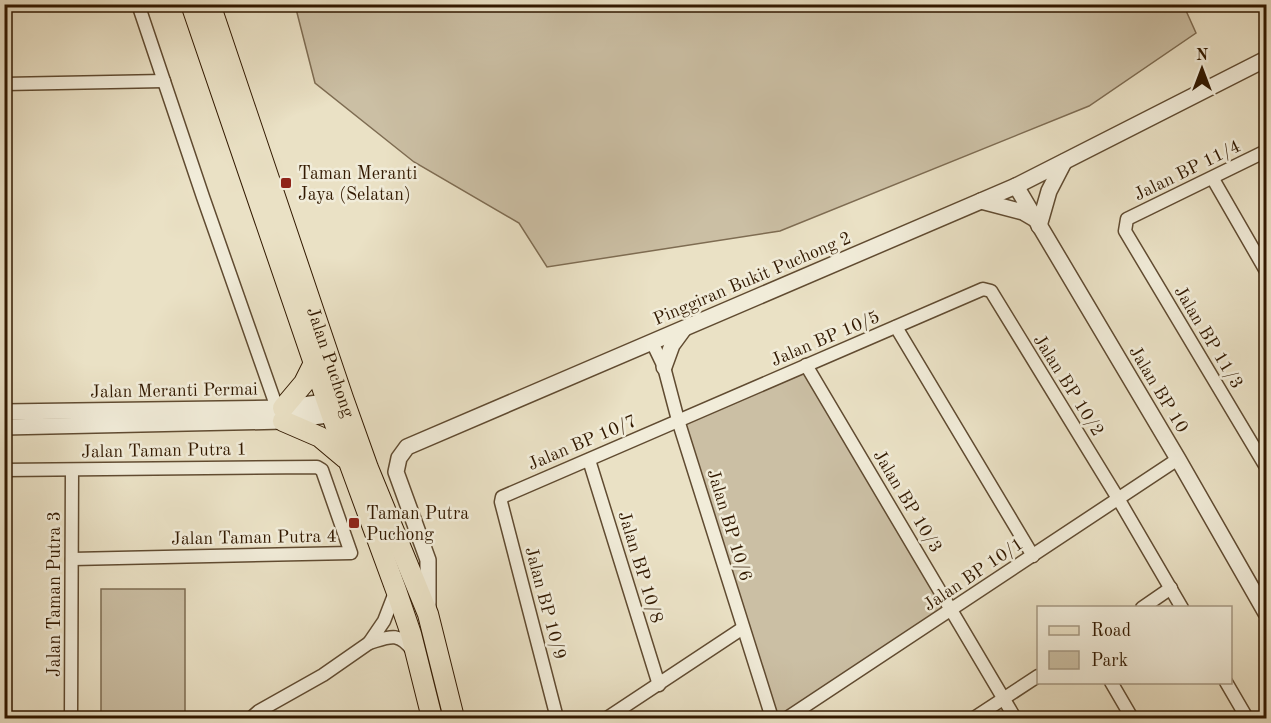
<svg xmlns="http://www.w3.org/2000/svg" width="1271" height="723" viewBox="0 0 1271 723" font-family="'Old Standard TT',serif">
<rect width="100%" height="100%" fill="#eae1c5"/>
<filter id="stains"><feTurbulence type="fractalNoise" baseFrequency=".00333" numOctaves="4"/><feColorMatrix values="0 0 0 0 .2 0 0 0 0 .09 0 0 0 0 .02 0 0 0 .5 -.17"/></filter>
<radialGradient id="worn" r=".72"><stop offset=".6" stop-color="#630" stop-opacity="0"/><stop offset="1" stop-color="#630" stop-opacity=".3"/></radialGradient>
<g fill="#cbbfa4" stroke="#7e6c52" stroke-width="1.5">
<path d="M 1183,4 L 1196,33 L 1089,106 L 780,231 L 547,267 L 519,223 L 414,162 L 315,83 L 295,5 Z"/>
<path d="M 806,365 L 951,610 L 787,718 L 772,718 L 678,420 Z"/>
<rect x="101" y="589" width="84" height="124"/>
</g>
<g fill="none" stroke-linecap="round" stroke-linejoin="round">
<g stroke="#604b31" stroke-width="15">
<g id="minor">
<path d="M 138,4 L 203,197 L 277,408"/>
<path d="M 4,84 L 164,81"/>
<path d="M 1266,151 L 1127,219 L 1125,231 L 1266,467"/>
<path d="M 1213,179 L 1266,271"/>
<path d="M 896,327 L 1033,556"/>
<path d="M 652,342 L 664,367 L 678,420 L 772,718"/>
<path d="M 806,365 L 1015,718"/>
<path d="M 589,460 L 659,685"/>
<path d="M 4,470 L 317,467 L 322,470 L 351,553 L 72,559"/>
<path d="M 396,590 L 384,621 L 369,643 C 389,637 398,631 412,650"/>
<path d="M 1142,608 L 1171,588"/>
<path d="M 1111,682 L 1132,718"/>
<path d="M 1226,682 L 1247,718"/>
<path d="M 71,718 L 72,470"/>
<path d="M 251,718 L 259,711 L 323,675 L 369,643"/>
<path d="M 557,718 L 501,502 L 502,497 L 983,289 L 991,291 L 1119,500 L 1182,608"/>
<path d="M 607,718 L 743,628"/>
<path d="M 787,718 L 1178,459"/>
<path d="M 974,718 L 1038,676"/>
</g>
</g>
<g stroke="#604b31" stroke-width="18">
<g id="tertiary">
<path d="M 1016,186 L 1178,459 L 1266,613"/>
<path d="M 981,201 L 1023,212 L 1035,219"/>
<path d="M 1039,226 L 1049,191 L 1064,162"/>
<path d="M 664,367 L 672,345 L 683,330"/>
<path d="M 4,412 L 283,408 L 338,400"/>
<path d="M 4,427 L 283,421 L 342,413"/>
<path d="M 428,611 L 428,560 L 396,472 L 399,458 L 407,447 L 1016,186 L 1266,59"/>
</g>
</g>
<g stroke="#321900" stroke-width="22">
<g id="primary">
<path d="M 191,4 L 332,416 L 396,590 L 411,634 L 432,718"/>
<path id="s1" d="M 210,4 L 343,398 L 368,468 L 428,614 L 454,718"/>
<path d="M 283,408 L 304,383 L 314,363"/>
<path d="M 283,421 L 320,437 L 345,458"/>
</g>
</g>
<use href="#minor" stroke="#f1ecd9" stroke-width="12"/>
<use href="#tertiary" stroke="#f1ecd9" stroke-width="15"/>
<use href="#primary" stroke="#eae1c5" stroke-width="20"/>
</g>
<g fill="#8f2418" stroke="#f1ecd9" stroke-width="2">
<rect x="280" y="177" width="12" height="12" rx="3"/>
<rect x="348" y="517" width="12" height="12" rx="3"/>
</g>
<g text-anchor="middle" stroke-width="5" stroke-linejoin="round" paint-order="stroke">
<g font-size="18" fill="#321900" stroke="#f1ecd9">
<text transform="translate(1187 170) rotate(-26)" y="6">Jalan BP 11/4</text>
<text transform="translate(752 278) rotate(-23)" y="6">Pinggiran Bukit Puchong 2</text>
<text transform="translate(1209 337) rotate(59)" y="6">Jalan BP 11/3</text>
<text transform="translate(825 338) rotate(-23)" y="6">Jalan BP 10/5</text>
<text dy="6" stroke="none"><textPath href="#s1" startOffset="378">Jalan Puchong</textPath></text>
<text transform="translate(1069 385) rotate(58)" y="6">Jalan BP 10/2</text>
<text transform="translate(1159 389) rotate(59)" y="6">Jalan BP 10</text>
<text transform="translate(174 390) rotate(-1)" y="6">Jalan Meranti Permai</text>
<text transform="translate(582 442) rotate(-23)" y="6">Jalan BP 10/7</text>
<text transform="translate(164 450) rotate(-1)" y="6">Jalan Taman Putra 1</text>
<text transform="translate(908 501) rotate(59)" y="6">Jalan BP 10/3</text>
<text transform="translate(730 525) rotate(73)" y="6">Jalan BP 10/6</text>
<text transform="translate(254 537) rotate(-1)" y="6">Jalan Taman Putra 4</text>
<text transform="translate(641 567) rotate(73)" y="6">Jalan BP 10/8</text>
<text transform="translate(973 574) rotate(-34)" y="6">Jalan BP 10/1</text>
<text transform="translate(54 594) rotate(-90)" y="6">Jalan Taman Putra 3</text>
<text transform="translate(546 603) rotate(75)" y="6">Jalan BP 10/9</text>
</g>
<g font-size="18" fill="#321900" stroke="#f1ecd9" text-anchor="start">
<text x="298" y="179">Taman Meranti<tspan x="298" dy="21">Jaya (Selatan)</tspan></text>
<text x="366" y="519">Taman Putra<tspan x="366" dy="21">Puchong</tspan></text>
</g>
</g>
<rect width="1271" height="723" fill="none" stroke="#eae1c5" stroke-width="24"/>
<rect x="6" y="6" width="1259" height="711" fill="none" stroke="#321900" stroke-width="3"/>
<rect x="12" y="12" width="1247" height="699" fill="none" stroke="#321900" stroke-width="1.5"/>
<rect x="1037" y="606" width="195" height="78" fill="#f1ecd9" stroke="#a59882" stroke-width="1.5"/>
<rect x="1049" y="626" width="30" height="9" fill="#eae1c5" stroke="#a59882" stroke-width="1.5"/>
<text x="1091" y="636" font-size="18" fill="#321900">Road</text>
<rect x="1049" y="651" width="30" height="18" fill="#cbbfa4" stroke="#a59882" stroke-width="1.5"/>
<text x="1091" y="666" font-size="18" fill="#321900">Park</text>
<g transform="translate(1202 69)" stroke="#f1ecd9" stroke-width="4.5" paint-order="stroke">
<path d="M0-4.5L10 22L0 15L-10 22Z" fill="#321900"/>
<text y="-9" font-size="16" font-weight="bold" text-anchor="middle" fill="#321900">N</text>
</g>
<rect width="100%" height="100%" filter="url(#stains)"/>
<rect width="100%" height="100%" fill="url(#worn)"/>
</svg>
